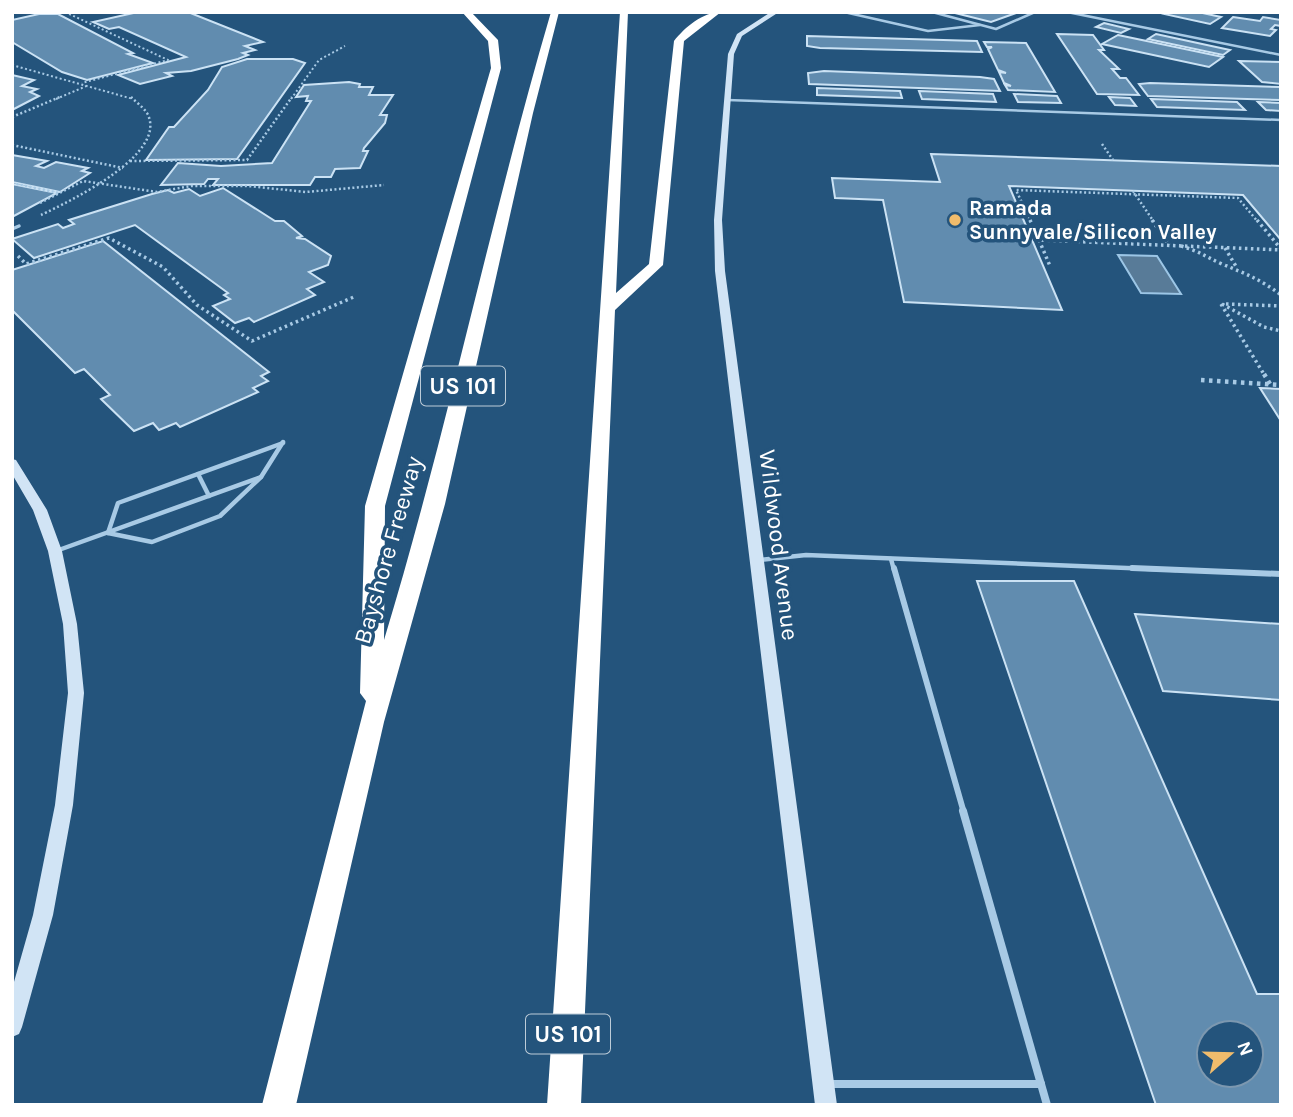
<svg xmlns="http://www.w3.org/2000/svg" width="1293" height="1117" viewBox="0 0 1293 1117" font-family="Karla,sans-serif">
<rect width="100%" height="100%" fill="#24547c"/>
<path fill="#587b98" stroke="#9cc6e6" stroke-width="2" d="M 1118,255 L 1157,256 L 1181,294 L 1141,293 Z"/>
<g fill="#618caf" stroke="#cbe2f4" stroke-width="2" fill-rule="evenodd">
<path d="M 138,12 L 188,12 L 263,42 L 245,46 L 255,50 L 243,53 L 248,55 L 238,59 L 191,71 L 166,73 L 172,76 L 140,84 L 118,75 L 186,57 L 119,27 L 109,29 L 93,22 Z"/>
<path d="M 951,12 L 1015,12 L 1016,13 L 991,22 Z"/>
<path d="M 1168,12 L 1198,12 L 1221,17 L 1210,24 L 1164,14 Z"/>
<path d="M 39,14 L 58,14 L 133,53 L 128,54 L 153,63 L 87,80 L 62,72 L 12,42 L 12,20 Z"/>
<path d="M 1233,17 L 1260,21 L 1263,17 L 1281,20 L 1281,26 L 1275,25 L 1271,29 L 1276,30 L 1270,36 L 1222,28 Z"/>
<path d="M 1104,23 L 1129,29 L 1121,33 L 1096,27 Z"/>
<path d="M 1057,34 L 1093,35 L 1104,50 L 1099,50 L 1119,69 L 1112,69 L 1120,78 L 1126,78 L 1139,95 L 1097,94 Z"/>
<path d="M 1156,34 L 1230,50 L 1223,55 L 1148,39 Z"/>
<path d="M 1118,35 L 1223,57 L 1209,67 L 1102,44 Z"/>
<path d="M 807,36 L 977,41 L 982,52 L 820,48 L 807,46 Z"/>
<path d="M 984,42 L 1026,43 L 1055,92 L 1008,90 L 1005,85 L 1011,86 L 1004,83 L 999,72 L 1006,73 L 998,70 L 988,49 L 992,47 L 987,47 Z"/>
<path d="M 247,59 L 293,59 L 305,63 L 237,159 L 146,160 L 169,127 L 174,127 L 208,90 L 222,67 Z"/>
<path d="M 1239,61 L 1281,62 L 1281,84 L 1262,82 Z"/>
<path d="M 824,71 L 980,77 L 994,79 L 1000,91 L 809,84 L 808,73 Z"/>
<path d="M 12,75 L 34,80 L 22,86 L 37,89 L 30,92 L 39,96 L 12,110 Z"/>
<path d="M 349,82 L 360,84 L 359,87 L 373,87 L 369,95 L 393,95 L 380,115 L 387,115 L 385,123 L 364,148 L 363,151 L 368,151 L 360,168 L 335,169 L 331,177 L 315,177 L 310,185 L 213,185 L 218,179 L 208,179 L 204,184 L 161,185 L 178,163 L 221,166 L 272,163 L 311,101 L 306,101 L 308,96 L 296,97 L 304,85 Z"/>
<path d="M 1150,83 L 1281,87 L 1281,100 L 1148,96 L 1139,84 Z"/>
<path d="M 817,88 L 900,91 L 902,98 L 817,95 Z"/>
<path d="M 919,91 L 993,94 L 996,102 L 922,99 Z"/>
<path d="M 1014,94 L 1057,96 L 1061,103 L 1018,102 Z"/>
<path d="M 1109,97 L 1130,98 L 1136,106 L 1115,105 Z"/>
<path d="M 1151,99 L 1237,102 L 1245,110 L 1157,107 Z"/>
<path d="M 1258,102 L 1281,103 L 1281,111 L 1266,110 Z"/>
<path d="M 931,154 L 1281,166 L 1281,240 L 1243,195 L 1009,186 L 1062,310 L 904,302 L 883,200 L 835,198 L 832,178 L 940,182 Z"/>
<path d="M 12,155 L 47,161 L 36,166 L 44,168 L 56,162 L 88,168 L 82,171 L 90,173 L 60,192 L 12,182 Z"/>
<path d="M 12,184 L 57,193 L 12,217 Z"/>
<path d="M 223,188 L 275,221 L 284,221 L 302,236 L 296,238 L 305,239 L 331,256 L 328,265 L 309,272 L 324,282 L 307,289 L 315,295 L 254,322 L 249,318 L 235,323 L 213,306 L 230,299 L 224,295 L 228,293 L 135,225 L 34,258 L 12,239 L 58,224 L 63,228 L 74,224 L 69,220 L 152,194 L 168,190 L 174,193 L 189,189 L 200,196 Z"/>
<path d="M 103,241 L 269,372 L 261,376 L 268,381 L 253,388 L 258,392 L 180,427 L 176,423 L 159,430 L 153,423 L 134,431 L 101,399 L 110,395 L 84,369 L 75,373 L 12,310 L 12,270 Z"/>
<path d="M 1260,388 L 1281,389 L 1281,421 Z"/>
<path d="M 977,581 L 1074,581 L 1257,994 L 1281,994 L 1281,1105 L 1156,1105 ZM 1209,1033 L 1251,1033 L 1251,1075 L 1209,1075 Z"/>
<path d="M 1135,614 L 1281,624 L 1281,700 L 1163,691 Z"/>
</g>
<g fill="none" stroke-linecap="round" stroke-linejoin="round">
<g stroke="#a8cae5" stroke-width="2" stroke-dasharray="2 2.5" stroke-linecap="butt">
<path d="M 65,12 L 168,60 L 82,83"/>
<path d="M 12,65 L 133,99"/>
<path d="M 56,99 L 89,85"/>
<path d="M 291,99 L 319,60 L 345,46"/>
</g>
<g stroke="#a8cae5" stroke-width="2.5" stroke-dasharray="2 2.5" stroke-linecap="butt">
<path d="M 12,117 L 60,97"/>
<path d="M 1102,144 L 1113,160"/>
<path d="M 12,145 L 123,168"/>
<path d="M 130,161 L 247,160 L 292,97"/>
<path d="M 12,183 L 59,193"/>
<path d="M 1133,191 L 1154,222"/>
<path d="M 40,203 L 83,181 L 157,192 L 191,186 L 248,186 L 306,192 L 384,185"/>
<path d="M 41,215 C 68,202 170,154 147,113 C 143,107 136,102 131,97"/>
<path d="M 1031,222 L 1016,190 L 1238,198 L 1258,222"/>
</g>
<g stroke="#a8cae5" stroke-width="3.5" stroke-dasharray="2.5 3.5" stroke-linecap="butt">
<path d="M 1030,220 L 1039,240 L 1281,250"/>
<path d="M 1152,220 L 1169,245"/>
<path d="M 1257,220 L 1281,249"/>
<path d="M 1039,240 L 1050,266"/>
<path d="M 1181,246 C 1199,251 1206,257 1222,264 C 1246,274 1260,279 1281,295 L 1281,304"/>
<path d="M 1225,248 L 1237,268"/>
<path d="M 18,256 L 26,264 L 109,238 L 163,267 L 197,305 L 252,341 L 356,296"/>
<path d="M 1221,304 L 1265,376"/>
<path d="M 1222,304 L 1264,327 L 1281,331"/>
<path d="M 1226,304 L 1281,306"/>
</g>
<g stroke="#a8cae5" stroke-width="4.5" stroke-dasharray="3.5 4.5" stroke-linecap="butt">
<path d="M 1264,374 L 1270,384"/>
<path d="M 1201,380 L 1281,385"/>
</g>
<g stroke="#a8cae5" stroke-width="2.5">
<path d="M 844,12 L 928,31 L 980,25"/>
<path d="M 932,12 L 996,29 L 1035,12"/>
<path d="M 1067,12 L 1281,55"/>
<path d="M 727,100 L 1281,120"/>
</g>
<path stroke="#a8cae5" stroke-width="3.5" d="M 12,229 L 19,226"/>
<g stroke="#a8cae5" stroke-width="4.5">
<path d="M 198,474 L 209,496"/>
<path d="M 108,533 L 152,542 L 220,516 L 261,477 L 283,442"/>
<path d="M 108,533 L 118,503 L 283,443"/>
<path d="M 56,551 L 261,477"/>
<path d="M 891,559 L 894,570"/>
<path d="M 759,560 L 806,555 L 1176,570"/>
</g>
<g stroke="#a8cae5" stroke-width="6">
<path d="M 894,568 L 964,813"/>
<path d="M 1132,568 L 1281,574"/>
</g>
<g stroke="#a8cae5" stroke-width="8">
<path d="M 963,811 L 1047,1105"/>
<path d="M 830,1084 L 1041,1084"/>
</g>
<g fill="#d1e4f5" fill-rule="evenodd">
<path d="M 771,12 L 779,12 L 742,36 L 734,54 L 722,220 L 725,271 L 837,1105 L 815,1105 L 715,271 L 714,220 L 728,54 L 737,34 Z"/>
<path d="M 12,459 L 16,460 L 47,510 L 62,551 L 77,624 L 84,693 L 73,805 L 53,915 L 22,1027 L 19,1034 L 12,1037 L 12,989 L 33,915 L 55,805 L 68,693 L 63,624 L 48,551 L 33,510 L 12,474 Z"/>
</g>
<g fill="#fff" fill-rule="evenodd">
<path d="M 462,12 L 471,12 L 498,40 L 501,68 L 385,506 L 384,640 C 447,433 490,220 551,12 L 559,12 L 533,113 L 445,504 L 384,722 L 296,1105 L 262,1105 L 366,701 L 360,693 L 365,506 L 491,68 L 488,41 Z"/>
<path d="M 620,12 L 628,12 L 616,293 L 649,264 L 674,41 C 685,27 703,12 721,12 L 684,41 L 663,265 L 615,310 L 581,1105 L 547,1105 Z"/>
</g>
</g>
<circle fill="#f0bc6c" stroke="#24547c" stroke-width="2.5" cx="955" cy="220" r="7"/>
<g text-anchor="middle" stroke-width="7" stroke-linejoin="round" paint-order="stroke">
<g font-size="21" font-weight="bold" fill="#fff" stroke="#24547c" text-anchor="start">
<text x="969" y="215">Ramada<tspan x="969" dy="24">Sunnyvale/Silicon Valley</tspan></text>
</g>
<g fill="#24547c" stroke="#bdccd8" stroke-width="2">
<rect x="421" y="366.5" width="84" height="39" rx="5"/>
<rect x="526" y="1014.5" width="84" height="39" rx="5"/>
</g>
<g font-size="23" font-weight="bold" fill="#fff">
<text x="463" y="394">US 101</text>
<text x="568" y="1042">US 101</text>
</g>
<g font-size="24" fill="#fff" stroke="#24547c">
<text transform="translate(779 545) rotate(83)" y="8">Wildwood Avenue</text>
<text transform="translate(388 550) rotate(-74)" y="8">Bayshore Freeway</text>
</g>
</g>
<rect width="1293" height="1117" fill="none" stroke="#ffffff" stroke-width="28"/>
<g transform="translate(1230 1054) rotate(70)"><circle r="33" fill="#24547c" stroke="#7c98b0" stroke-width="2"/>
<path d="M0-5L12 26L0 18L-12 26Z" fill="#f0bc6c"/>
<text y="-10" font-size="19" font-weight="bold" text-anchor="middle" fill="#ffffff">N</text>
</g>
</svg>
